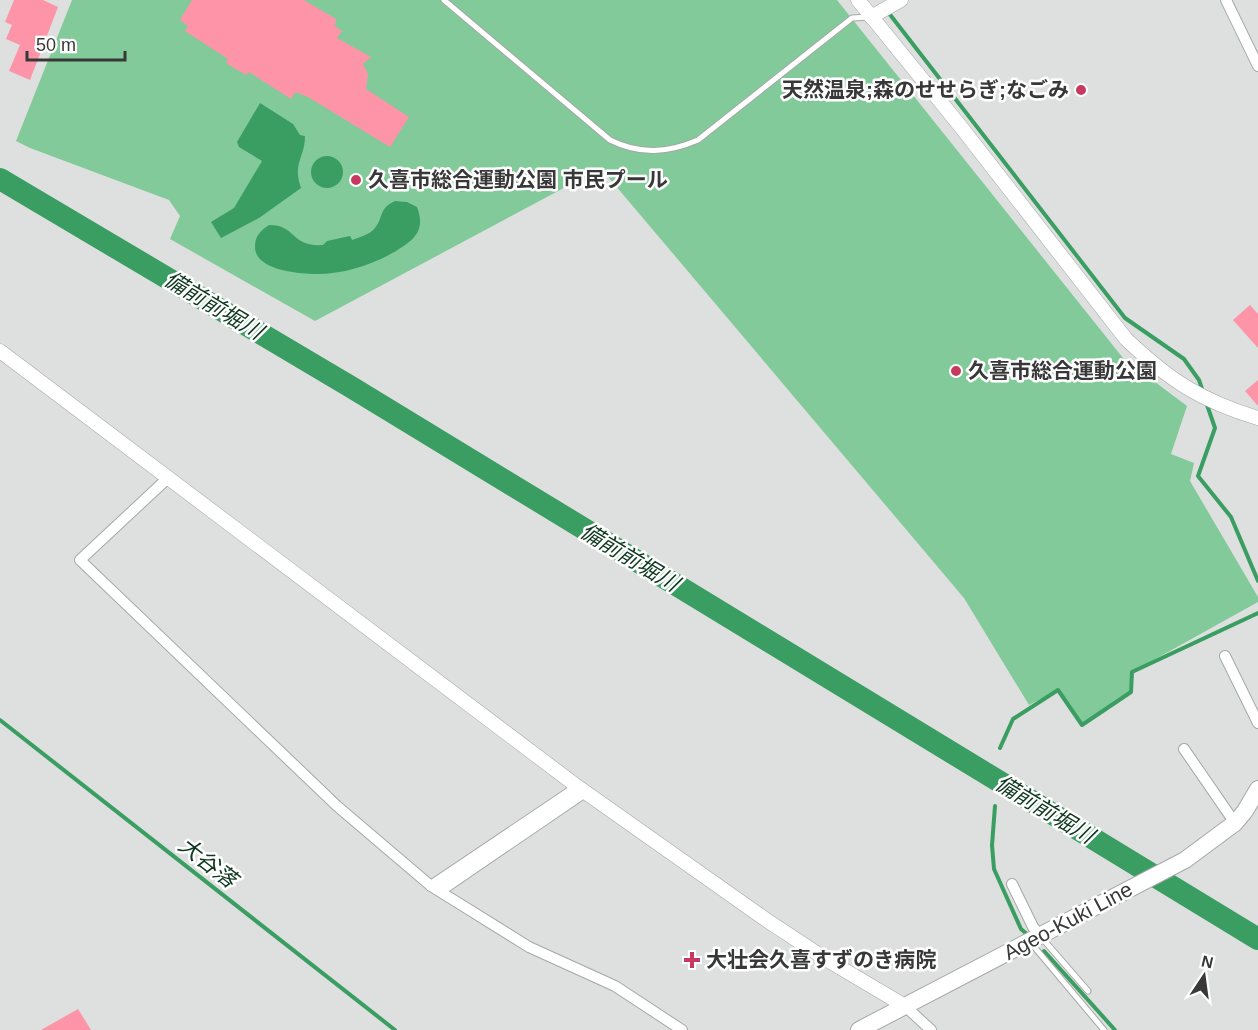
<svg xmlns="http://www.w3.org/2000/svg" width="1258" height="1030" viewBox="0 0 1258 1030" font-family="Helvetica,'Noto Sans JP',sans-serif">
<rect width="100%" height="100%" fill="#dde0de"/>
<path fill="#82ca99" d="M 72,0 L 837,0 L 1123,358 L 1187,406 L 1171,454 L 1194,463 L 1190,481 L 1258,597 L 1258,602 L 1132,672 L 1131,692 L 1082,725 L 1058,690 L 1029,705 L 964,598 L 604,172 L 590,174 L 315,321 L 170,239 L 180,216 L 169,200 L 30,148 L 16,141 Z"/>
<g fill="#3a9d62">
<path d="M 260,103 L 293,124 L 300,135 L 305,136 C 305,158 292,163 301,188 L 259,218 L 221,238 L 211,222 L 234,208 L 262,161 L 239,147 L 237,142 Z"/>
<circle cx="327" cy="172" r="16"/>
<path d="M 395,201 L 407,202 L 417,207 C 426,231 414,240 396,251 C 372,265 344,274 317,274 C 298,274 255,270 255,247 C 255,236 260,231 269,225 C 297,225 290,247 323,245 L 327,241 L 350,236 L 352,240 C 360,237 369,235 375,228 C 384,217 378,209 395,201 Z"/>
</g>
<g fill="none" stroke-linecap="round" stroke-linejoin="round">
<g stroke="#3a9d62" stroke-width="4">
<path d="M 888,12 L 1125,318 L 1184,359 L 1199,380 L 1203,392"/>
<path d="M 1206,402 L 1215,428 L 1198,476 L 1231,517 L 1258,581"/>
<path d="M 0,720 L 395,1030"/>
<path d="M 1000,748 L 1013,719 L 1058,690 L 1082,725 L 1131,692 L 1132,672 L 1258,613"/>
<path d="M 995,806 L 992,845 L 994,869 L 1021,929 L 1028,935"/>
<path d="M 1044,951 L 1115,1030"/>
</g>
<path stroke="#3a9d62" stroke-width="22" d="M 0,179 L 351,387 L 1258,939"/>
</g>
<g fill="#fe94a8">
<path d="M 14,0 L 43,0 L 58,7 L 30,80 L 9,71 L 20,45 L 6,39 L 12,25 L 5,22 Z"/>
<path d="M 192,0 L 304,0 L 336,19 L 335,26 L 342,31 L 337,38 L 371,57 L 363,64 L 368,74 L 366,89 L 409,117 L 390,147 L 308,97 L 295,92 L 291,99 L 249,72 L 246,75 L 226,63 L 228,59 L 185,31 L 188,26 L 180,20 Z"/>
<path d="M 1250,305 L 1258,314 L 1258,348 L 1233,320 Z"/>
<path d="M 1258,380 L 1258,406 L 1245,391 Z"/>
<path d="M 78,1009 L 91,1030 L 41,1030 Z"/>
</g>
<g fill="none" stroke-linecap="round" stroke-linejoin="round">
<g stroke="#a5a8a6" stroke-width="7">
<g id="service">
<path d="M 444,0 L 610,140 C 640,155 668,153 698,140 L 852,18 L 870,17"/>
<path d="M 1042,938 L 1088,991"/>
<path d="M 1031,943 L 1104,1030"/>
</g>
</g>
<g stroke="#a5a8a6" stroke-width="12">
<g id="minor">
<path d="M 1226,0 L 1258,66"/>
<path d="M 169,477 L 80,560 L 337,806 L 431,886 L 529,947 L 615,986 L 682,1030"/>
<path d="M 1225,656 L 1258,723"/>
<path d="M 1184,749 L 1235,823"/>
<path d="M 1012,884 L 1033,927 L 1041,936"/>
<path d="M 431,886 L 578,787"/>
<path d="M 440,891 L 585,792"/>
<path d="M 905,1006 L 931,1030"/>
</g>
</g>
<g stroke="#a5a8a6" stroke-width="15">
<g id="tertiary">
<path d="M 858,0 L 961,127 L 1126,339 C 1169,380 1201,401 1258,418"/>
<path d="M 871,17 L 901,0"/>
<path d="M 0,351 L 578,787 L 765,919 L 824,958 L 905,1006"/>
</g>
</g>
<g stroke="#a5a8a6" stroke-width="18">
<path id="primary" d="M 859,1030 L 1185,860 L 1235,823 L 1245,811 L 1258,789"/>
</g>
<use href="#service" stroke="#fff" stroke-width="5"/>
<use href="#minor" stroke="#fff" stroke-width="10"/>
<use href="#tertiary" stroke="#fff" stroke-width="14"/>
<use href="#primary" stroke="#fff" stroke-width="16"/>
</g>
<g fill="#c83961" stroke="#fff" stroke-width="2">
<circle cx="1081" cy="90" r="6"/>
<circle cx="356" cy="180" r="6"/>
<circle cx="956" cy="371" r="6"/>
<path d="M689 951h6v6h6v6h-6v6h-6v-6h-6v-6h6z"/>
</g>
<g text-anchor="middle" stroke-width="5" stroke-linejoin="round" paint-order="stroke">
<g font-size="21" font-weight="bold" fill="#373837" stroke="#fff" text-anchor="start">
<text x="1069" y="97" text-anchor="end">天然温泉;森のせせらぎ;なごみ</text>
<text x="368" y="187">久喜市総合運動公園 市民プール</text>
<text x="968" y="378">久喜市総合運動公園</text>
<text x="706" y="967">大壮会久喜すずのき病院</text>
</g>
<g font-size="21" fill="#373837" stroke="#fff">
<text transform="translate(1068 921) rotate(-28)" y="7">Ageo-Kuki Line</text>
</g>
<g font-size="22" font-style="italic" fill="#0f3820" stroke="#fff">
<text transform="translate(214 305) rotate(31)" y="8">備前前堀川</text>
<text transform="translate(630 557) rotate(31)" y="8">備前前堀川</text>
<text transform="translate(1045 809) rotate(31)" y="8">備前前堀川</text>
<text transform="translate(208 862) rotate(38)" y="8">大谷落</text>
</g>
</g>
<g transform="translate(1204 976) rotate(13)" stroke="#ffffff" stroke-width="4.5" paint-order="stroke">
<path d="M0-4.5L10 22L0 15L-10 22Z" fill="#373837"/>
<text y="-9" font-size="16" font-weight="bold" text-anchor="middle" fill="#373837">N</text>
</g>
<path d="M27 51v9h98v-9" fill="none" stroke="#373837" stroke-width="3"/>
<text x="36" y="51" font-size="18" fill="#373837" stroke="#ffffff" stroke-width="4.5" paint-order="stroke">50 m</text>
</svg>
